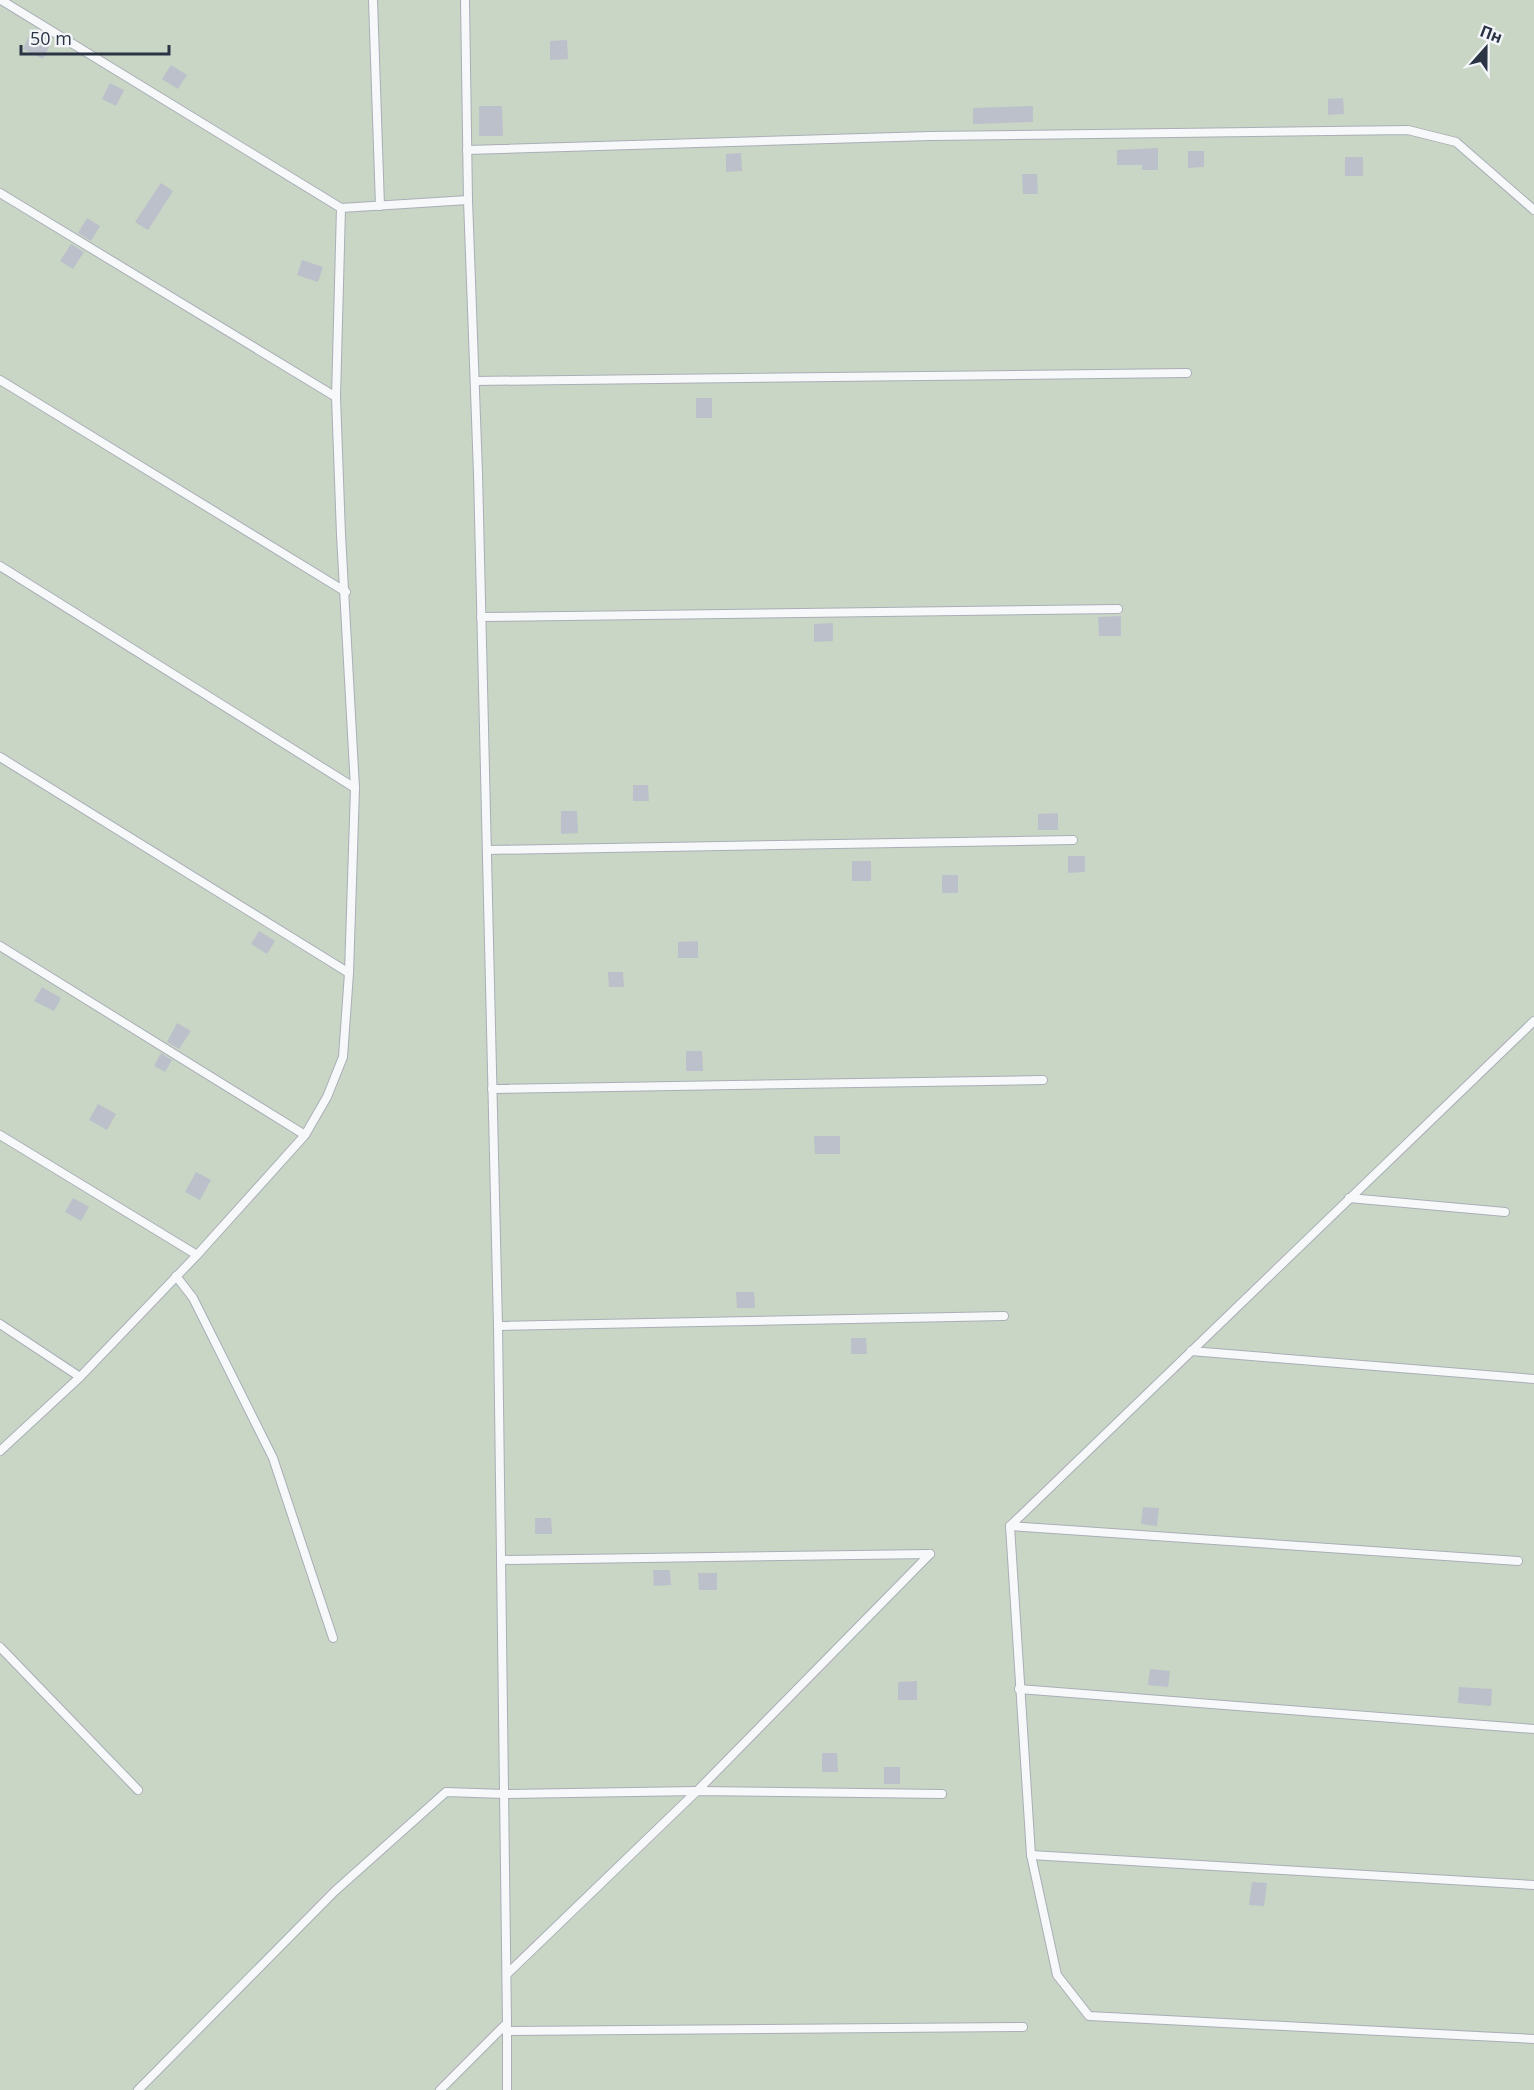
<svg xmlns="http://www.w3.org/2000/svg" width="1534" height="2090" viewBox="0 0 1534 2090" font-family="'Open Sans',sans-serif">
<rect width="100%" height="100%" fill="#e4e7ec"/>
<rect fill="#c9d6c5" x="0" y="0" width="1534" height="2090"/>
<g fill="#bbc0ca">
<path d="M 30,34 L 50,45 L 43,59 L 23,49 Z"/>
<path d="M 567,40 L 568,59 L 550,60 L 550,41 Z"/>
<path d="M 171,65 L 187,75 L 178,89 L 162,79 Z"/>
<path d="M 110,83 L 124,90 L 116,106 L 102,99 Z"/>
<path d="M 1343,98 L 1344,114 L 1328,115 L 1328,99 Z"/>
<path d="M 479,106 L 502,106 L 503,136 L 479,136 Z"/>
<path d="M 1033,106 L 1033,122 L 973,124 L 973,108 Z"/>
<path d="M 1158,148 L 1158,170 L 1142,170 L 1142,165 L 1117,165 L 1117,150 Z"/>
<path d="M 1188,151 L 1204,151 L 1204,167 L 1188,168 Z"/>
<path d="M 741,153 L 742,171 L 726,172 L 726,154 Z"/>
<rect x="1345" y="157" width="18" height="19"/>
<path d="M 1022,174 L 1037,174 L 1038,194 L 1023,194 Z"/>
<path d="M 161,183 L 173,191 L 148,230 L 135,222 Z"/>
<path d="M 87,218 L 100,226 L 91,241 L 78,233 Z"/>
<path d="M 71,244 L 84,252 L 73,269 L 60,261 Z"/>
<path d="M 302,260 L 323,267 L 318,282 L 297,275 Z"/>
<rect x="696" y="398" width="16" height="20"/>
<path d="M 1121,616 L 1121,636 L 1099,636 L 1098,617 Z"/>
<path d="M 833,623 L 833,641 L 814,642 L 814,624 Z"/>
<path d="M 633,785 L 648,785 L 649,801 L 633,801 Z"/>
<path d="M 561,811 L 577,811 L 578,833 L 561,834 Z"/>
<path d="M 1058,813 L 1058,830 L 1038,830 L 1038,814 Z"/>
<path d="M 1068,856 L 1085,856 L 1085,872 L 1068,873 Z"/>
<rect x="852" y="861" width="19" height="20"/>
<rect x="942" y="875" width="16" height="18"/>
<path d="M 259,931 L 275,941 L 267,954 L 251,944 Z"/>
<path d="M 698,941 L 698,958 L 678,958 L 678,942 Z"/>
<path d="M 608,972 L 623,972 L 624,987 L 609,987 Z"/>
<path d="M 42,987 L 61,998 L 54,1011 L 34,1001 Z"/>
<path d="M 177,1023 L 191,1031 L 179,1049 L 167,1042 Z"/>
<path d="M 686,1051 L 702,1051 L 703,1071 L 686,1071 Z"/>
<path d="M 161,1053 L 172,1060 L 165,1072 L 154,1066 Z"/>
<path d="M 98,1104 L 116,1114 L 107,1130 L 89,1120 Z"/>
<path d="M 814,1136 L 840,1136 L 840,1154 L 815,1154 Z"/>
<path d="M 196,1172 L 211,1180 L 200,1200 L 185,1192 Z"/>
<path d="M 73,1198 L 89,1207 L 81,1221 L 65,1212 Z"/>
<path d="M 736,1292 L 754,1292 L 755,1308 L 737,1308 Z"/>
<path d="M 851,1338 L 866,1338 L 867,1354 L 851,1354 Z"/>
<path d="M 1143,1507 L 1159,1508 L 1157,1526 L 1141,1524 Z"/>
<path d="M 535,1518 L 551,1518 L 552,1534 L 535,1534 Z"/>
<path d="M 653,1570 L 670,1570 L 671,1585 L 654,1586 Z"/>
<path d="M 698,1573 L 717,1573 L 717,1590 L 699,1590 Z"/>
<path d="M 1150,1669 L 1170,1671 L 1168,1687 L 1148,1685 Z"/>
<path d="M 917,1681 L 917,1700 L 898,1700 L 898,1682 Z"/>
<path d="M 1459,1687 L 1492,1689 L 1491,1706 L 1458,1703 Z"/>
<path d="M 822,1753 L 837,1753 L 838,1772 L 822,1772 Z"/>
<rect x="884" y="1767" width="16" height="17"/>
<path d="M 1252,1882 L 1267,1883 L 1264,1906 L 1249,1905 Z"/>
</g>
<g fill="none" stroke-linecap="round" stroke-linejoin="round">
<g stroke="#a9aeb7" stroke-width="10">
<g id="lane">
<path d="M 1,0 L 341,208 L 468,200"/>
<path d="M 373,0 L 380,206"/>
<path d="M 467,150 L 930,136 L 1408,130 L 1456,142 L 1534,210"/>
<path d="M 0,193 L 336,397"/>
<path d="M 0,380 L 346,592"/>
<path d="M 475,381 L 1187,373"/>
<path d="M 0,566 L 355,788"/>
<path d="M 481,617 L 1118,609"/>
<path d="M 0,757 L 349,973"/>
<path d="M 487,850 L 1073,840"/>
<path d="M 0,946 L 305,1135"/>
<path d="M 1534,1021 L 1010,1526 L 1031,1855 L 1057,1975 L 1089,2016 L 1534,2039"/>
<path d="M 492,1089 L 1043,1080"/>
<path d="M 0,1135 L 197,1255"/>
<path d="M 1349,1198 L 1505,1212"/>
<path d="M 176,1276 L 193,1298 L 273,1458 L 333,1638"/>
<path d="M 0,1324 L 80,1377"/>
<path d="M 498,1326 L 1004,1316"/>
<path d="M 1191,1351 L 1534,1379"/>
<path d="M 0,1451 L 80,1377 L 197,1255 L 305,1135 L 327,1097 L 343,1057 L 349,973 L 355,788 L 341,535 L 336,397 L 341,208"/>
<path d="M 1010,1526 L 1518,1561"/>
<path d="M 501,1560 L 930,1554"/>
<path d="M 0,1647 L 138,1790"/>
<path d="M 1019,1689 L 1534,1729"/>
<path d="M 1031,1855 L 1534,1885"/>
<path d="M 507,1974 L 697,1791 L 930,1554"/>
<path d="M 507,2026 L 507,2090"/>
<path d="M 506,2031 L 1023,2027"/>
<path d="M 138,2090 L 335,1891 L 446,1792 L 504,1794 L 697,1791 L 942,1794"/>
<path d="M 440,2090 L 507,2023 L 498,1326 L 478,473 L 468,200 L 465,0"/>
</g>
</g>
<use href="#lane" stroke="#f7f8fa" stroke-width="8"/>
</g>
<g transform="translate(1486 48) rotate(21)" stroke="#f4f6f9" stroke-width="4.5" paint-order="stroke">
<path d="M0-4.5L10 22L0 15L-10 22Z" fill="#2b3445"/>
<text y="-9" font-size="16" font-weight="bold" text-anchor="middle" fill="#2b3445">Пн</text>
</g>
<path d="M21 45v9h148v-9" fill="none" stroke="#2b3445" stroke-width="3"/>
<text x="30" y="45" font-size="18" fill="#2b3445" stroke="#f4f6f9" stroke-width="4.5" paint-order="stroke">50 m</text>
</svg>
